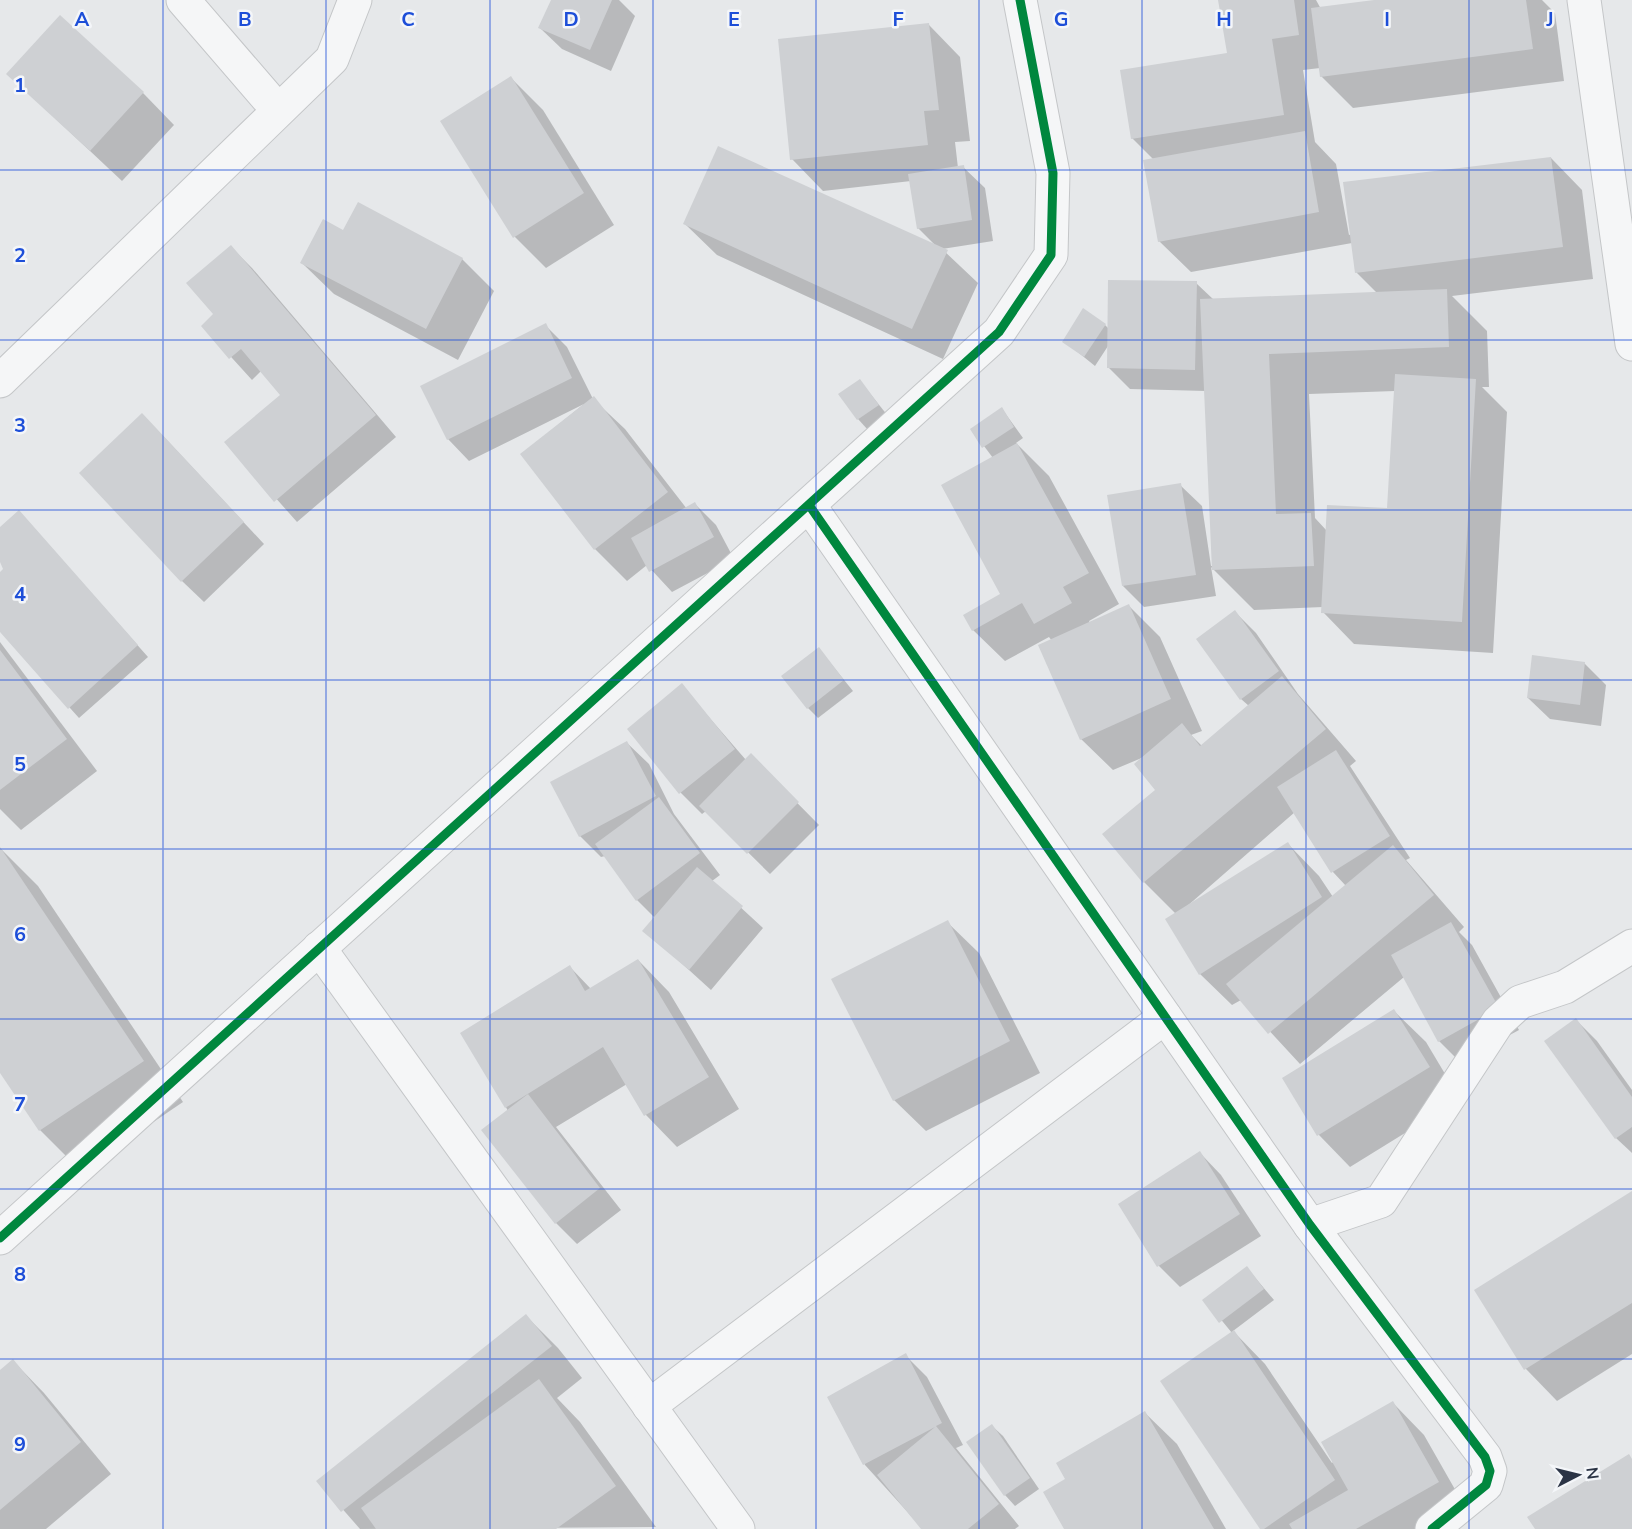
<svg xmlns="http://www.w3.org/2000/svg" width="1632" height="1529" viewBox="0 0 1632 1529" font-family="'Nunito Sans',sans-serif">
<rect width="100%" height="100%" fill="#e6e8ea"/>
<g fill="#0003" fill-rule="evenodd">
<path d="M 552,0 L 619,0 L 635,16 L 611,71 L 562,49 L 540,28 Z"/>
<path d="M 1220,0 L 1316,0 L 1321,9 L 1385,0 L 1542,0 L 1555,13 L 1564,81 L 1353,108 L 1321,76 L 1320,68 L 1303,70 L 1315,142 L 1336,164 L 1349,235 L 1551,158 L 1582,190 L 1593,279 L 1452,296 L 1487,331 L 1489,387 L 1482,387 L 1507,412 L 1493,653 L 1354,644 L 1323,612 L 1323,607 L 1254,610 L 1211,567 L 1216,596 L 1144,607 L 1123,586 L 1180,485 L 1202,506 L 1211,566 L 1213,566 L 1206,391 L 1130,389 L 1108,367 L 1108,346 L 1095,366 L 1064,341 L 1105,325 L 1109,329 L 1196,283 L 1214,300 L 1377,293 L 1356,272 L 1352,243 L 1191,272 L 1159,241 L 1153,159 L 1132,138 L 1229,54 ZM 1395,391 L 1389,509 L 1327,531 L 1315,518 L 1309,394 Z"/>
<path d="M 929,25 L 960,57 L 970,141 L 955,142 L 958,168 L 963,167 L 985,188 L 993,241 L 942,249 L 978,283 L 943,359 L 717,255 L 685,224 L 936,246 L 918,228 L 911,181 L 823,191 L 792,159 Z"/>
<path d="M 8,74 L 143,93 L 174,125 L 122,181 Z"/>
<path d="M 511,78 L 543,110 L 614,225 L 546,268 L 515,237 Z"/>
<path d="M 344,232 L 462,259 L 494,291 L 458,360 L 334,294 L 302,263 Z"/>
<path d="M 231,247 L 252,268 L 396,437 L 297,522 L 226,442 L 282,395 L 261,371 L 252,380 L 203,326 L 215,315 Z"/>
<path d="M 545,325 L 567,347 L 593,399 L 625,429 L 687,509 L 695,504 L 716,525 L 734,559 L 672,592 L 647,565 L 627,581 L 595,549 L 522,454 L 584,404 L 469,461 L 448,439 Z"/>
<path d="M 860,381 L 888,416 L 868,430 L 858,419 Z"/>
<path d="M 1002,409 L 1023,438 L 1016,443 L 1049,476 L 1119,604 L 1089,621 L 1090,623 L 1129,606 L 1160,637 L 1202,731 L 1191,735 L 1202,746 L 1249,706 L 1241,699 L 1235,612 L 1256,633 L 1298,694 L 1356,761 L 1350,766 L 1410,858 L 1406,860 L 1464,927 L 1459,932 L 1472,945 L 1519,1030 L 1460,1062 L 1439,1041 L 1404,977 L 1300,1064 L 1241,1000 L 1232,1005 L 1200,974 L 1176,914 L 1144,882 L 1104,834 L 1157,790 L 1144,757 L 1113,770 L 1081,739 L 1052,641 L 1049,637 L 1005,661 L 973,630 L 1002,594 L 993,458 L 972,430 ZM 1295,812 L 1333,872 L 1346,886 L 1333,897 L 1319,876 L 1288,844 L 1185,908 Z"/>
<path d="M 163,436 L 264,544 L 204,602 L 182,581 Z"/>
<path d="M 29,523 L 148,657 L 79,718 L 0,630 L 0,574 L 5,570 L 0,558 L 0,529 Z"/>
<path d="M 0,642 L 97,771 L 21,830 L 0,809 Z"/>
<path d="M 819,649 L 853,691 L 818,718 L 808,708 Z"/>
<path d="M 1584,663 L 1606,685 L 1601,726 L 1550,719 L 1528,698 Z"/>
<path d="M 681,685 L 746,760 L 751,756 L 819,825 L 770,874 L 706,811 L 702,814 L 681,793 L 629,729 Z"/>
<path d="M 627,743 L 649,764 L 674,814 L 720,875 L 712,881 L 763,928 L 711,990 L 645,930 L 655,918 L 637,900 L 605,856 L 601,857 L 580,836 Z"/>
<path d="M 0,848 L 38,886 L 183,1102 L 81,1171 L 40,1130 L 0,1070 Z"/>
<path d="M 947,922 L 979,953 L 1040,1073 L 926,1131 L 894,1100 Z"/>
<path d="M 638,960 L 669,992 L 739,1109 L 677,1147 L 646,1115 L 627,1084 L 556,1127 L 621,1210 L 577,1244 L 556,1223 L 506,1107 L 570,967 L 591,989 Z"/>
<path d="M 1394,1011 L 1426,1042 L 1460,1099 L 1350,1167 L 1319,1135 L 1284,1079 Z"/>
<path d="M 1576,1020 L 1597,1041 L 1632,1090 L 1632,1153 L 1616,1138 Z"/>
<path d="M 1200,1153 L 1221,1175 L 1261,1236 L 1180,1287 L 1159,1266 L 1120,1204 Z"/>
<path d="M 1632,1193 L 1632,1354 L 1557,1401 L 1526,1369 L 1476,1291 Z"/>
<path d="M 1247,1268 L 1274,1300 L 1233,1331 L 1265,1364 L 1332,1463 L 1393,1403 L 1424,1435 L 1469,1514 L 1443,1529 L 1262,1529 L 1232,1333 L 1205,1300 Z"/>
<path d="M 526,1316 L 558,1348 L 582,1378 L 557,1398 L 580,1422 L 656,1527 L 360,1529 L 318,1481 Z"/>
<path d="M 905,1355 L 927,1377 L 963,1445 L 956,1448 L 1019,1526 L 1015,1529 L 923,1529 L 865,1465 L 829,1397 Z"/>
<path d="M 13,1361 L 44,1393 L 111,1474 L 46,1529 L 0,1529 L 0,1372 Z"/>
<path d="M 1145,1413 L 1177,1444 L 1226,1529 L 1066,1529 L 1067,1480 Z"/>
<path d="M 992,1426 L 1003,1436 L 1039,1489 L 1015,1506 L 1005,1495 Z"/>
</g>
<g fill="#ced0d3">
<path d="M 551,0 L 612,0 L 590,50 L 538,28 Z"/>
<path d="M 1218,0 L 1294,0 L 1299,35 L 1272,39 L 1284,115 L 1131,139 L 1120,70 L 1227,53 Z"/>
<path d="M 1374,0 L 1526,0 L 1533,49 L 1320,77 L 1311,8 Z"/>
<path d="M 60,15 L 144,92 L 90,151 L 6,74 Z"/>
<path d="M 929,23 L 939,110 L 924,111 L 928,145 L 790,160 L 778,39 Z"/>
<path d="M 511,76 L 584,193 L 513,238 L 440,121 Z"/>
<path d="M 1305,131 L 1319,212 L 1158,242 L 1143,160 Z"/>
<path d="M 718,146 L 948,250 L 912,329 L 683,224 Z"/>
<path d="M 1551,157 L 1563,247 L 1355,273 L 1343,182 Z"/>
<path d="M 964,165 L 972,220 L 917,229 L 908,174 Z"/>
<path d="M 358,202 L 463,258 L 426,329 L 300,263 L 323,219 L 343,230 Z"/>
<path d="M 231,245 L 376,415 L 274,502 L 224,442 L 280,395 L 241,349 L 229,359 L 201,326 L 213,314 L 186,283 Z"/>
<path d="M 1108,280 L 1197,281 L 1195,370 L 1107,368 Z"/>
<path d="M 1447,289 L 1449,347 L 1269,354 L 1276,514 L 1311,513 L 1314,566 L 1212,570 L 1200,299 Z"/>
<path d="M 1083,308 L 1106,324 L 1084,357 L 1062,342 Z"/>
<path d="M 546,323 L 572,378 L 447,440 L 420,386 Z"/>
<path d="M 1395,374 L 1476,379 L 1462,622 L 1321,613 L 1327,505 L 1387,508 Z"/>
<path d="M 860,379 L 879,405 L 857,420 L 838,394 Z"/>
<path d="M 594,396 L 668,492 L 594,550 L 520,454 Z"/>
<path d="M 1002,407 L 1014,427 L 982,448 L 970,429 Z"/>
<path d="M 142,413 L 244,522 L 181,582 L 79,473 Z"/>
<path d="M 1017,443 L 1089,573 L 1063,587 L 1072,603 L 1034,624 L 1022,603 L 972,631 L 963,615 L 1000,594 L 941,485 Z"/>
<path d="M 1181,483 L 1196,575 L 1122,586 L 1107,495 Z"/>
<path d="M 695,502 L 714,537 L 649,572 L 631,538 Z"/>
<path d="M 19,510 L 138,645 L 68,709 L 0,632 L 0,572 L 3,569 L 0,562 L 0,527 Z"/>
<path d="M 1129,604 L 1171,699 L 1080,740 L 1038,645 Z"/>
<path d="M 1235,610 L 1279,671 L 1240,700 L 1196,639 Z"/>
<path d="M 819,647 L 844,680 L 807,709 L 781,676 Z"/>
<path d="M 0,650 L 67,739 L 0,790 Z"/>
<path d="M 1532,655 L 1585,662 L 1580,705 L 1527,698 Z"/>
<path d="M 1282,676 L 1326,729 L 1143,883 L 1102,834 L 1155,790 L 1134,764 L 1182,723 L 1200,746 Z"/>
<path d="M 682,683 L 735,749 L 679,794 L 627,729 Z"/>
<path d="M 627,741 L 656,796 L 579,837 L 550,782 Z"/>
<path d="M 1336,750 L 1390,836 L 1331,873 L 1277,787 Z"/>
<path d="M 751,753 L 799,802 L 747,854 L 699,806 Z"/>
<path d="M 659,797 L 700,853 L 636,901 L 595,844 Z"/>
<path d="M 1288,842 L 1322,897 L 1199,975 L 1165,919 Z"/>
<path d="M 1393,845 L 1434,895 L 1268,1034 L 1226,984 Z"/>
<path d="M 0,847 L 144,1061 L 39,1131 L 0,1073 Z"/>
<path d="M 697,867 L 743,906 L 689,970 L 642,931 Z"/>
<path d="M 948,920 L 1010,1041 L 893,1101 L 831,979 Z"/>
<path d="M 1451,922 L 1499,1008 L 1438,1042 L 1391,955 Z"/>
<path d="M 638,959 L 709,1077 L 644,1116 L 603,1047 L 505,1108 L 460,1033 L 570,965 L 585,991 Z"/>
<path d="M 1394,1009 L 1430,1067 L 1317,1136 L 1282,1078 Z"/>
<path d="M 1576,1018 L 1632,1097 L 1632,1127 L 1615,1139 L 1544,1041 Z"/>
<path d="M 528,1094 L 600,1188 L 555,1224 L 481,1130 Z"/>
<path d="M 1200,1151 L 1240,1214 L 1157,1267 L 1118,1204 Z"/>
<path d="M 1632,1191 L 1632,1303 L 1524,1370 L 1474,1290 Z"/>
<path d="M 1247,1266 L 1264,1289 L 1219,1323 L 1202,1300 Z"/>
<path d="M 526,1314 L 552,1346 L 341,1512 L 316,1481 Z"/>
<path d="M 1234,1330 L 1335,1480 L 1264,1529 L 1260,1529 L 1160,1381 Z"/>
<path d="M 906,1353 L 942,1423 L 936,1426 L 999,1504 L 968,1529 L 921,1529 L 877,1475 L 935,1427 L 863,1465 L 827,1397 Z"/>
<path d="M 13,1359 L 81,1442 L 0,1510 L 0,1370 Z"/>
<path d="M 539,1379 L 616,1486 L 556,1529 L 376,1529 L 361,1508 Z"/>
<path d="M 1393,1401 L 1439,1482 L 1356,1529 L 1292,1529 L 1289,1524 L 1348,1490 L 1321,1442 Z"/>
<path d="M 1145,1411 L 1214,1529 L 1064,1529 L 1043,1492 L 1065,1479 L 1056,1463 Z"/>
<path d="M 992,1424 L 1030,1478 L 1004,1496 L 966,1442 Z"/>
<path d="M 1629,1454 L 1632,1459 L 1632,1529 L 1535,1529 L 1527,1517 Z"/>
</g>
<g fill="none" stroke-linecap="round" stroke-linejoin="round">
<g stroke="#c4c6c8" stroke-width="35">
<g id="street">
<path d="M 183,0 L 277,109"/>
<path d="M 1584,0 L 1632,344"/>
<path d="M 0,381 L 332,59 L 355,0"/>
<path d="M 809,505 L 1310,1225 L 1485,1457 L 1490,1471 L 1486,1485 L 1432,1529"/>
<path d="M 319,948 L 738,1529"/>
<path d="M 1310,1225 L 1381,1201 L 1498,1022 L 1520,1002 L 1565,987 L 1632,946"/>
<path d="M 0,1238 L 999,332 L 1051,255 L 1053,173 L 1020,0"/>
<path d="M 649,1406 L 1165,1017"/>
</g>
</g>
<use href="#street" stroke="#f5f6f7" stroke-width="33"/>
<g stroke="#f4f6f9" stroke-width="13">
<g id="cycleway">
<path d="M 809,505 L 1310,1225 L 1485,1457 L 1490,1471 L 1486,1485 L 1432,1529"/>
<path d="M 0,1238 L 999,332 L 1051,255 L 1053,173 L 1020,0"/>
</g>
</g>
<use href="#cycleway" stroke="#00873e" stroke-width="9"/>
</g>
<path fill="none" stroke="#1d4ed8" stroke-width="1.5" stroke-opacity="0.55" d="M 163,0 L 163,1529M 326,0 L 326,1529M 490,0 L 490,1529M 653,0 L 653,1529M 816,0 L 816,1529M 979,0 L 979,1529M 1142,0 L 1142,1529M 1306,0 L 1306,1529M 1469,0 L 1469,1529M 0,170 L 1632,170M 0,340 L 1632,340M 0,510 L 1632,510M 0,680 L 1632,680M 0,849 L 1632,849M 0,1019 L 1632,1019M 0,1189 L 1632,1189M 0,1359 L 1632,1359"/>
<g font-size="20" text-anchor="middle" font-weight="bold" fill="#1d4ed8" stroke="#f4f6f9" stroke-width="5" stroke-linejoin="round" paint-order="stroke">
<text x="82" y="26">A</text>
<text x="245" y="26">B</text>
<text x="408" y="26">C</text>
<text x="571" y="26">D</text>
<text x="734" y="26">E</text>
<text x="898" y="26">F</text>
<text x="1061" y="26">G</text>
<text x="1224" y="26">H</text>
<text x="1387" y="26">I</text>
<text x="1550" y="26">J</text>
<text x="20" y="92">1</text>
<text x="20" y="262">2</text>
<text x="20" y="432">3</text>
<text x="20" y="601">4</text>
<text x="20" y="771">5</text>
<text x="20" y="941">6</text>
<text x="20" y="1111">7</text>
<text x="20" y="1281">8</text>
<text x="20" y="1451">9</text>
</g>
<g transform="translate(1578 1475) rotate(83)" stroke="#f4f6f9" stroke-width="4.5" paint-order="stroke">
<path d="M0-4.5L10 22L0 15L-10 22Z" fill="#2b3445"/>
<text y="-9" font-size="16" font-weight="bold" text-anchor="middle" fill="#2b3445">N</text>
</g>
</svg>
